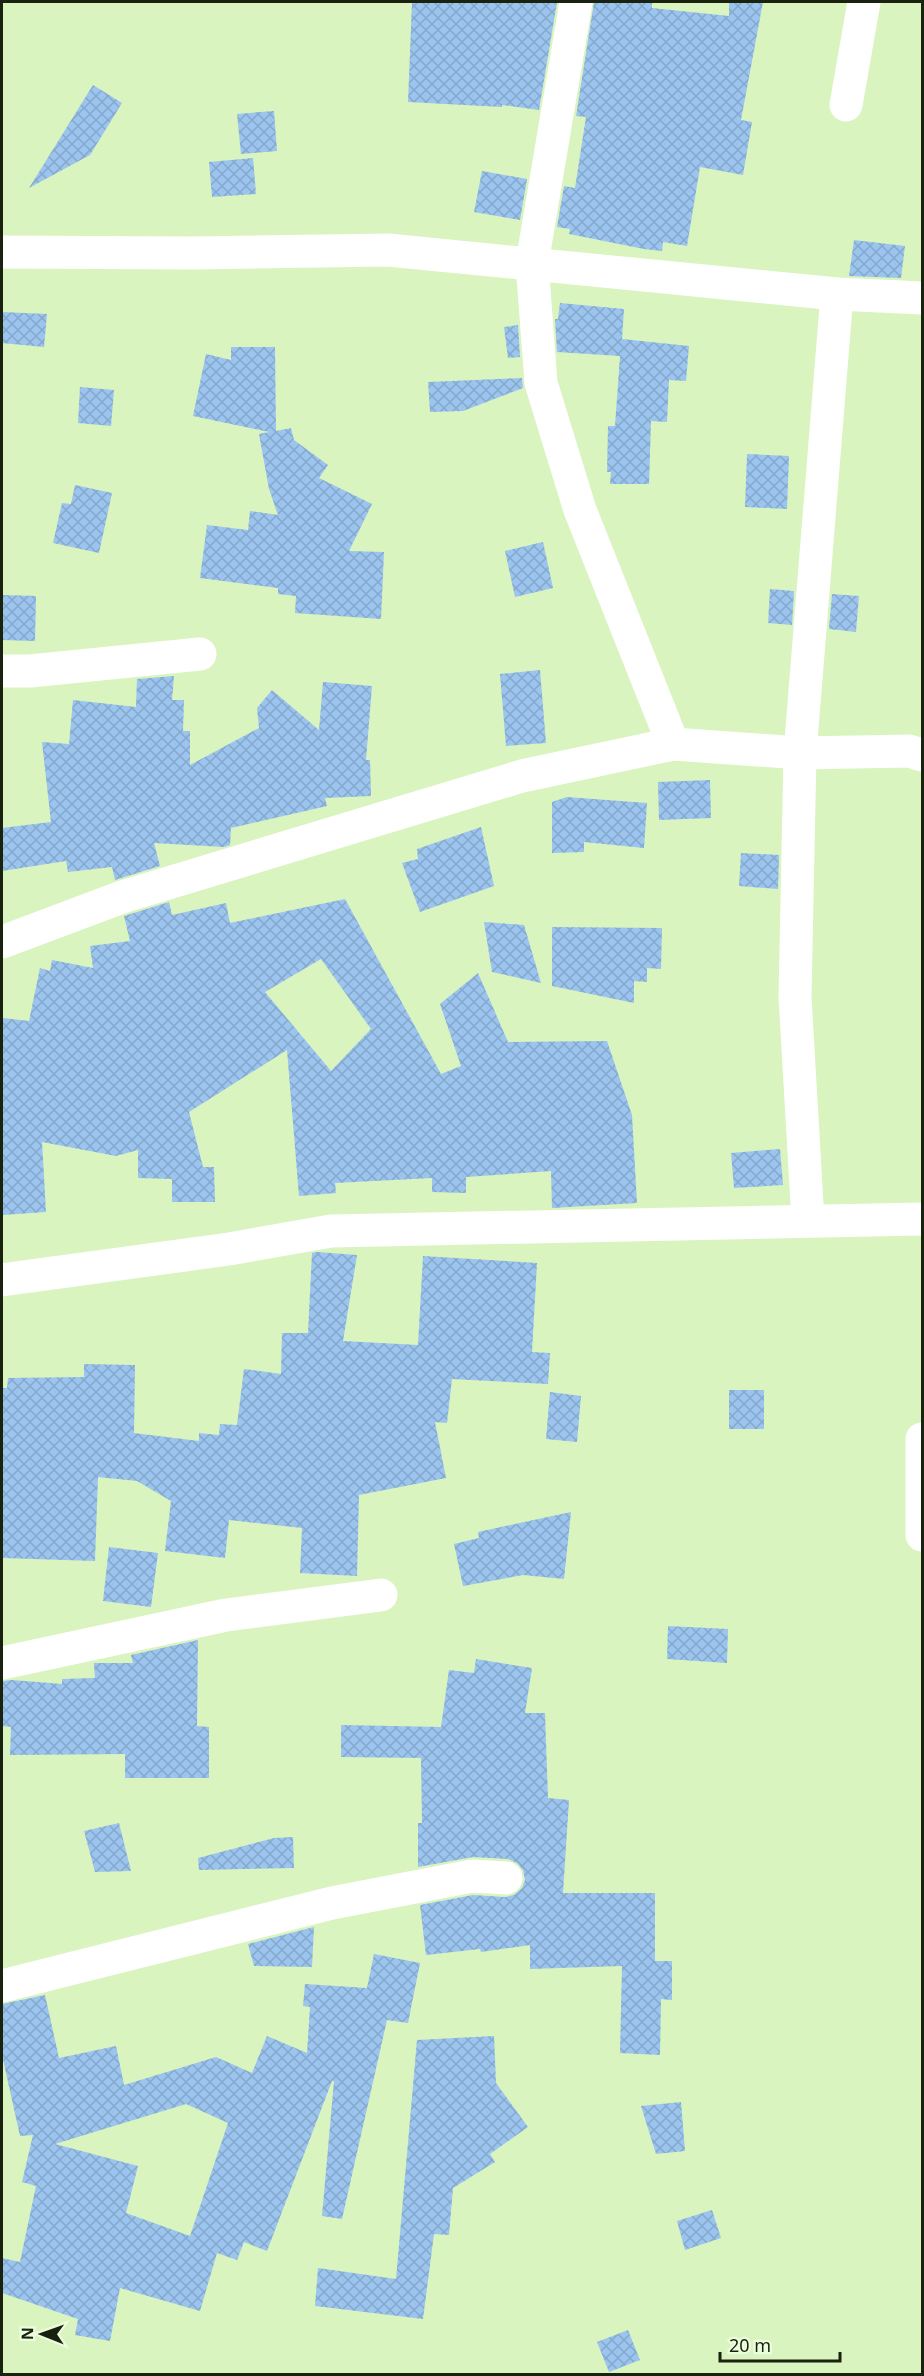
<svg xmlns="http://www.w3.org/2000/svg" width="924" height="2376" viewBox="0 0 924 2376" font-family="'Noto Sans',sans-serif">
<defs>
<pattern id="building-cross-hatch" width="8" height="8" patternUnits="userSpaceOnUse" patternTransform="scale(1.5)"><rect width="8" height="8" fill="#9bc4ef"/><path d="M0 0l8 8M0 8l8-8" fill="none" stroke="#85a8cc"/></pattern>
</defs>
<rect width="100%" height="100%" fill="#d9f4bf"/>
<g fill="url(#building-cross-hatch)" fill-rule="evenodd">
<path d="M 412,2 L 557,2 L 539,110 L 502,105 L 502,107 L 408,102 Z"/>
<path d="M 594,2 L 652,2 L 652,8 L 729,16 L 729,2 L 763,2 L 741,120 L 752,122 L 743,175 L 700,167 L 687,246 L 663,242 L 662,251 L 644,249 L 569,234 L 570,229 L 557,227 L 564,186 L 575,188 L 586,117 L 576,116 Z"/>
<path d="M 93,85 L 122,103 L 90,155 L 29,188 Z"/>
<path d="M 274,111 L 277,151 L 241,154 L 237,114 Z"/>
<path d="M 253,158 L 256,194 L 212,197 L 209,162 Z"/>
<path d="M 482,171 L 527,179 L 520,220 L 474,212 Z"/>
<path d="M 854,240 L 905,246 L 901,278 L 849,276 Z"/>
<path d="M 560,303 L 624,309 L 622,339 L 689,346 L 686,381 L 669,380 L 667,422 L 651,421 L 649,484 L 610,484 L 611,472 L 607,472 L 608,426 L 615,426 L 620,356 L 557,352 L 555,319 L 558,319 Z"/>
<path d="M 2,312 L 47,314 L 44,347 L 2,343 Z"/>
<path d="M 518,325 L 520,357 L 508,358 L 504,327 Z"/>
<path d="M 231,347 L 275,347 L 276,431 L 291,428 L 294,440 L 328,465 L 319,478 L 372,504 L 349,551 L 384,552 L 381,619 L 295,613 L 296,596 L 278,594 L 278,588 L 200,578 L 207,525 L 248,530 L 250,511 L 278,515 L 269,489 L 259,434 L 269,432 L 193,416 L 206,354 L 231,360 Z"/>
<path d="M 522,378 L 523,388 L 463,411 L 430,412 L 428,382 Z"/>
<path d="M 80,387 L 114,390 L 111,426 L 78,423 Z"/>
<path d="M 747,454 L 789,456 L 787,509 L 745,507 Z"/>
<path d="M 75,485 L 112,493 L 99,553 L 53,543 L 62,503 L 71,504 Z"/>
<path d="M 543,542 L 553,588 L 515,597 L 505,551 Z"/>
<path d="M 770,589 L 794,591 L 792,625 L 768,623 Z"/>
<path d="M 832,594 L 859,596 L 856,632 L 829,629 Z"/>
<path d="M 3,595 L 36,596 L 35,641 L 2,640 Z"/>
<path d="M 540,670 L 546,743 L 506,746 L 500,674 Z"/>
<path d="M 174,676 L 172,700 L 184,700 L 183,731 L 190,731 L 190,765 L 259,728 L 257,708 L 272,690 L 319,730 L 323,682 L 372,686 L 366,760 L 370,760 L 371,796 L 325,798 L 327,806 L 231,828 L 230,845 L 224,847 L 154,843 L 160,866 L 115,880 L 112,867 L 68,872 L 66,861 L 2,871 L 2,828 L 51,822 L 42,742 L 69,744 L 73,700 L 136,707 L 137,679 Z"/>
<path d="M 710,780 L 711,818 L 659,820 L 658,782 Z"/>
<path d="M 567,797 L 647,803 L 644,848 L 584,842 L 584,852 L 552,853 L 552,802 Z"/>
<path d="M 481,827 L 494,886 L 420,912 L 402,863 L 418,859 L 417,849 Z"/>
<path d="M 741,853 L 779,855 L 778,889 L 739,886 Z"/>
<path d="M 345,899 L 441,1074 L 461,1066 L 440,1004 L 478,973 L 508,1042 L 607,1041 L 632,1115 L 637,1203 L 552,1208 L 551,1171 L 466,1177 L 466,1193 L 432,1192 L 432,1178 L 335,1183 L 336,1193 L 299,1196 L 287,1050 L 189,1112 L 203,1167 L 214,1167 L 215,1202 L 172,1202 L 172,1179 L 138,1178 L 138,1150 L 116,1156 L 42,1142 L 46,1212 L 2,1215 L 3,1018 L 29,1021 L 40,968 L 50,971 L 52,960 L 93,968 L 90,946 L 130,941 L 124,916 L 169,902 L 172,915 L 226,903 L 230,923 ZM 321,959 L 371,1029 L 331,1071 L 265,992 Z"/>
<path d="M 484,922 L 524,925 L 541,983 L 492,972 Z"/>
<path d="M 552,927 L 662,928 L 661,969 L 647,968 L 647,982 L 634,981 L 634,1003 L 552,986 Z"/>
<path d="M 780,1149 L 783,1185 L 734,1188 L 731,1153 Z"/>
<path d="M 317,1252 L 357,1255 L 343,1341 L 418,1345 L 423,1256 L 537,1263 L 532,1352 L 550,1353 L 548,1384 L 452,1379 L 447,1423 L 435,1422 L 446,1478 L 359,1495 L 357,1576 L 300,1573 L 302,1528 L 229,1520 L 225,1558 L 165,1551 L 171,1501 L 137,1481 L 98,1477 L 95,1561 L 2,1558 L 2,1388 L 7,1388 L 8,1378 L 84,1377 L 84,1364 L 135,1365 L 134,1433 L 199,1441 L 199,1433 L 219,1435 L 220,1424 L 237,1425 L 244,1369 L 281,1374 L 282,1333 L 308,1333 L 312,1253 Z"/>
<rect x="729" y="1390" width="35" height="39"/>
<path d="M 550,1392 L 581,1396 L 577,1442 L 546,1439 Z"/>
<path d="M 571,1512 L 564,1579 L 523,1575 L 463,1586 L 454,1544 L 479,1538 L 478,1532 Z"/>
<path d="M 109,1547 L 158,1553 L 151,1607 L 103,1601 Z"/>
<path d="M 668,1626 L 728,1629 L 727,1663 L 667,1659 Z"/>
<path d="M 198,1640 L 197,1726 L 209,1727 L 209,1778 L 125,1778 L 125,1754 L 10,1755 L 11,1727 L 2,1726 L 2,1681 L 12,1680 L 62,1684 L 62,1679 L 95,1678 L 94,1663 L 133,1663 L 131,1655 Z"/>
<path d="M 476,1659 L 532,1668 L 525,1713 L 545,1713 L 548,1798 L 569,1800 L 563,1893 L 655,1893 L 655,1961 L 672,1961 L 672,2000 L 661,1999 L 660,2055 L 620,2053 L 622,1966 L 530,1969 L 530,1945 L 481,1952 L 480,1949 L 426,1955 L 420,1905 L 473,1895 L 505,1897 L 514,1895 L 522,1888 L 525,1880 L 523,1870 L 517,1863 L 508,1859 L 473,1857 L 418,1867 L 418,1823 L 422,1823 L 421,1758 L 341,1757 L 341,1725 L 441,1727 L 449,1670 L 474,1673 Z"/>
<path d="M 119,1823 L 131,1871 L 95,1872 L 84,1831 Z"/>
<path d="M 293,1837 L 294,1868 L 199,1870 L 198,1858 L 274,1838 Z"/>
<path d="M 314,1927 L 312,1967 L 254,1966 L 248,1944 Z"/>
<path d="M 374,1954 L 420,1963 L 408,2023 L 387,2020 L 342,2219 L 322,2216 L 334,2081 L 332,2081 L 267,2251 L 244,2242 L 237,2260 L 217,2253 L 200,2311 L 120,2288 L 110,2341 L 75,2335 L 78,2319 L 2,2293 L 2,2258 L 20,2262 L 36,2186 L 22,2182 L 33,2135 L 20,2136 L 2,2055 L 2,2004 L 45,1995 L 59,2058 L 116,2046 L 124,2085 L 216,2057 L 252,2073 L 267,2036 L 307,2053 L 310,2007 L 303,2006 L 305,1984 L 367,1988 ZM 186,2104 L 228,2123 L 190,2236 L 126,2213 L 138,2166 L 55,2144 Z"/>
<path d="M 494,2036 L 496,2083 L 528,2127 L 490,2154 L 495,2162 L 453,2188 L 449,2235 L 434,2234 L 423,2319 L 315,2306 L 318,2268 L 396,2279 L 417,2040 Z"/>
<path d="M 681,2102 L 685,2151 L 656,2154 L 641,2106 Z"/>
<path d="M 712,2210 L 721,2238 L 685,2250 L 677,2221 Z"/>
<path d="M 628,2330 L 640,2360 L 609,2372 L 597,2342 Z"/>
</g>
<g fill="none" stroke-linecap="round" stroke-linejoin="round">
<g stroke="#fff" stroke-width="33">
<path d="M 576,2 L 532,263 L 541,383 L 580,510 L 673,744"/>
<path d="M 846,105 L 864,2"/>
<path d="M 2,252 L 193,253 L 388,250 L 837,294 L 922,298"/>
<path d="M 2,671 L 30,671 L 200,654"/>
<path d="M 2,942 L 122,897 L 522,776 L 673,744 L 800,753 L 909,751 L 922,755"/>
<path d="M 808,1221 L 795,997 L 800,753 L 837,294"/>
<path d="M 2,1280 L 229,1249 L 331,1231 L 922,1219"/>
<path d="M 922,1439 L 922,1535"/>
<path d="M 2,1663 L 226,1615 L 381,1595"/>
<path d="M 2,1986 L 332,1903 L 472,1876 L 506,1878"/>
</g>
</g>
<rect width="924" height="2376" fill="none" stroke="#19220f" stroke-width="6"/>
<g transform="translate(42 2334) rotate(271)" stroke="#ecfddd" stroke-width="4.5" paint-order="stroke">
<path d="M0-4.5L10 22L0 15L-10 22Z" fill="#19220f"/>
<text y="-9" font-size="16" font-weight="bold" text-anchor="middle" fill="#19220f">N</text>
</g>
<path d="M720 2352v9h120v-9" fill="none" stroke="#19220f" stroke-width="3"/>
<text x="729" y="2352" font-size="18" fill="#19220f" stroke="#ecfddd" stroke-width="4.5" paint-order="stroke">20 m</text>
</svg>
